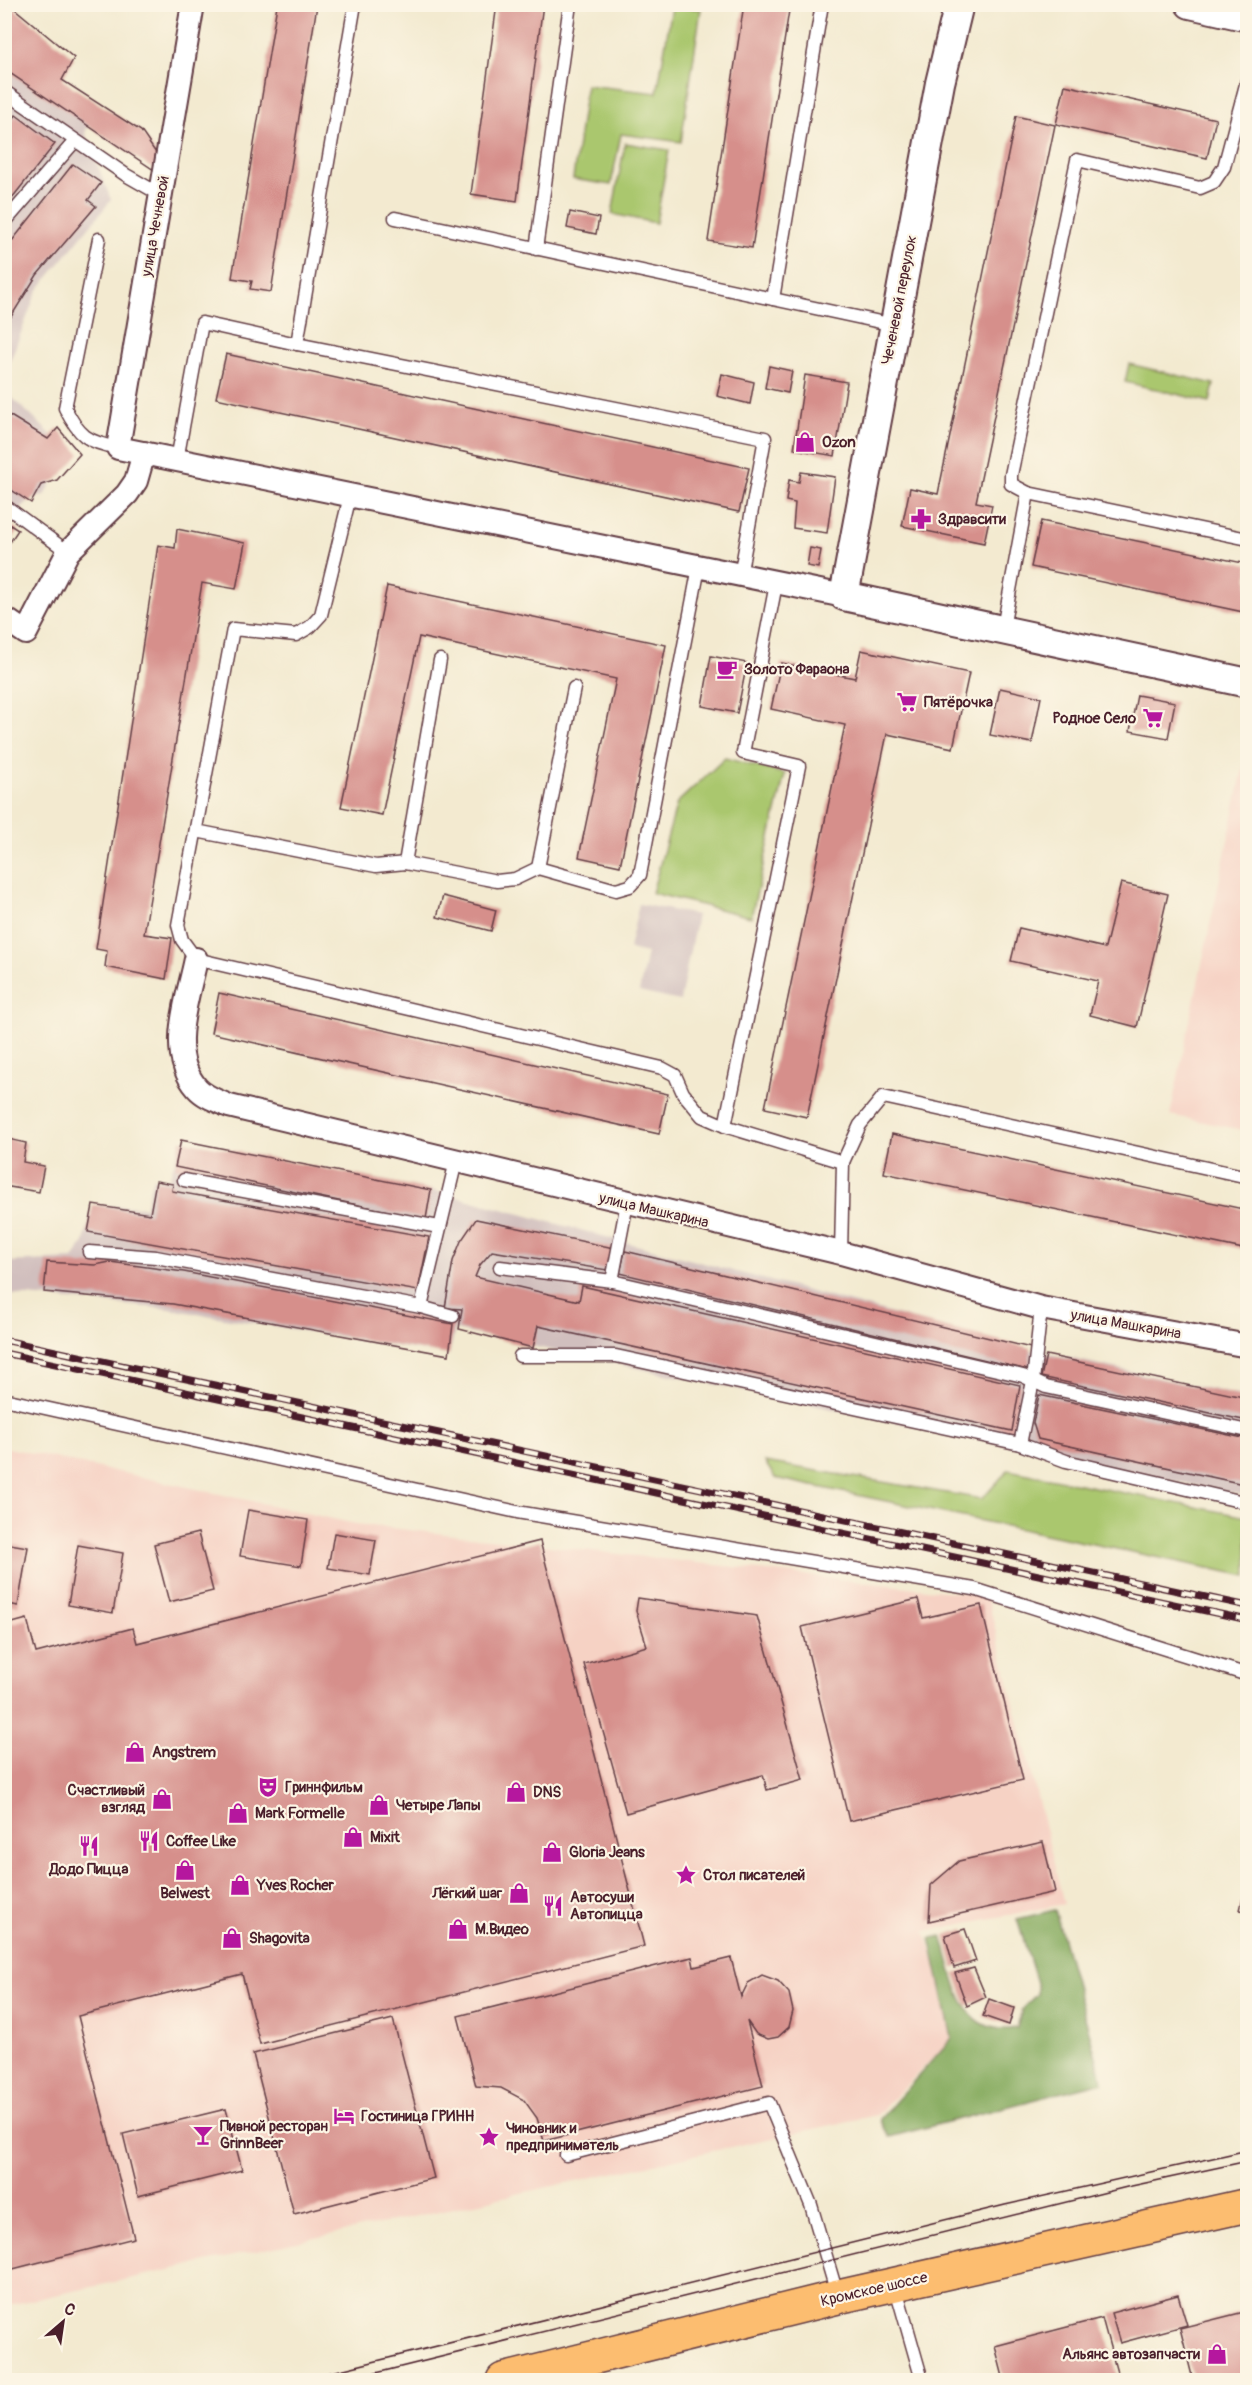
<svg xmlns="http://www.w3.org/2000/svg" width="1252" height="2385" viewBox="0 0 1252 2385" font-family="Pangolin,sans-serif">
<rect width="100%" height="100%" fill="#fcf5e5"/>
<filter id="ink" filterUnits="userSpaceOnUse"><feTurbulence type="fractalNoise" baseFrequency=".0167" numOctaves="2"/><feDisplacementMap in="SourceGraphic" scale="12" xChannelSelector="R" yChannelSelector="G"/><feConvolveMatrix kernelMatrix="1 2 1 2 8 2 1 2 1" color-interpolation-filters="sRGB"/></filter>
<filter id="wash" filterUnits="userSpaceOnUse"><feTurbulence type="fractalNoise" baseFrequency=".008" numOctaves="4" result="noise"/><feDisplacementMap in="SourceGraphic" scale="24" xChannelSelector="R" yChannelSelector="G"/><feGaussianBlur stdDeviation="1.35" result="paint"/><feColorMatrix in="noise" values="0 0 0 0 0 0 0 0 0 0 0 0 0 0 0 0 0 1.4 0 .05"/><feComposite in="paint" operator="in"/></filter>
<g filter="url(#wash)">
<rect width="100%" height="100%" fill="#f3ead0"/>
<g fill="#f6d2c4">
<path d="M 1247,750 L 1248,1131 L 1247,1131 L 1170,1115 Z"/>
<path d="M 4,1447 L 356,1524 L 987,1596 L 1064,1904 L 925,1931 L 957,2033 L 877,2115 L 5,2306 Z"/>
</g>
<g fill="#d1bfbe">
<path d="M 5,50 L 97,109 L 85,132 L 111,200 L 37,291 L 5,374 Z"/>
<path d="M 5,391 L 59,442 L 61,463 L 46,494 L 29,501 L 5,520 Z"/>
<path d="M 639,904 L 697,915 L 680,1001 L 639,992 L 647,953 L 629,949 Z"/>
<path d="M 181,1140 L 431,1190 L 1005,1344 L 1247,1397 L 1247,1496 L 455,1330 L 449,1355 L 170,1309 L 5,1294 L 6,1262 L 73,1259 L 84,1242 L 93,1205 L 145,1207 L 153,1178 L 169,1180 Z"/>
</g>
<g fill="#aac76e" stroke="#7a734c" stroke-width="1.5">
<path d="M 672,7 L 701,9 L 681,142 L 621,134 L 611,185 L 573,179 L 586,85 L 657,93 Z"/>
<path d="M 625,143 L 669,150 L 656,223 L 612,214 Z"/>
<path d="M 1129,364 L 1214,384 L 1210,402 L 1125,382 Z"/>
<path d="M 725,758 L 785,774 L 751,917 L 652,893 L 677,803 Z"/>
<path d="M 765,1462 L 982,1499 L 1008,1470 L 1247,1517 L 1247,1576 L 775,1478 Z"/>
</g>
<path fill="#87ac61" stroke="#686646" stroke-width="1.5" d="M 1055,1910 L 1103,2082 L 889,2137 L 880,2119 L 952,2038 L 930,1938 L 942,1936 C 955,1977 959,2038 1017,2028 L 1022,2009 L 1037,1994 L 1037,1983 L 1017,1919 Z"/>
<g id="blocks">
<g fill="#d68f8b">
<path d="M 4,4 L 9,4 L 74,58 L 62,80 L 141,131 L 158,156 L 154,170 L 4,69 Z"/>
<path d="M 497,4 L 543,4 L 517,201 L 471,194 Z"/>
<path d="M 744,4 L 790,4 L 752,248 L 708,241 Z"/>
<path d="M 277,5 L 317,5 L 271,292 L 250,289 L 252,281 L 232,278 Z"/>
<path d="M 1065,85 L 1216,119 L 1207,158 L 1056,124 Z"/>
<path d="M 16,115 L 55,144 L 4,208 L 4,131 Z"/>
<path d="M 1016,116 L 1055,125 L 976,502 L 992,505 L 984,543 L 902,526 L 910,488 L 938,494 Z"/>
<path d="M 73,164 L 101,183 L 88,200 L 96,206 L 37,275 L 4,328 L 4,251 Z"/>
<path d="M 570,212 L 599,218 L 596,234 L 567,228 Z"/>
<path d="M 226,354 L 749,468 L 739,512 L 216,398 Z"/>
<path d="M 769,366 L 792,371 L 788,393 L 765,388 Z"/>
<path d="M 722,374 L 754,382 L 750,404 L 717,396 Z"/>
<path d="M 805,375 L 847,382 L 835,456 L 794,449 Z"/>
<path d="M 4,412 L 48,439 L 58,428 L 80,454 L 57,480 L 41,485 L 31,503 L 4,485 Z"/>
<path d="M 801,472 L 835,477 L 827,533 L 793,528 L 795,503 L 786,501 L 789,480 L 799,482 Z"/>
<path d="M 4,521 L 18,530 L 4,551 Z"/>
<path d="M 1041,521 L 1248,564 L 1248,613 L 1031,567 Z"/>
<path d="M 177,529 L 245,543 L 236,589 L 202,583 L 144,934 L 172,938 L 166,979 L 105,967 L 107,951 L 96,949 L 158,545 L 175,548 Z"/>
<path d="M 810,548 L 821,550 L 818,568 L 807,566 Z"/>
<path d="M 387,586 L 666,645 L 620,866 L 579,857 L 616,679 L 419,637 L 382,815 L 341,807 Z"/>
<path d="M 861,650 L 969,673 L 953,748 L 887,734 L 807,1117 L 765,1108 L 845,725 L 771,709 L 781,663 L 855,678 Z"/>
<path d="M 711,656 L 747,663 L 737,713 L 702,706 Z"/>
<path d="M 1000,688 L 1041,697 L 1032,743 L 990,735 Z"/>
<path d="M 1137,695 L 1175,702 L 1168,738 L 1130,731 Z"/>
<path d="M 1121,883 L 1168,894 L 1137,1027 L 1090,1015 L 1098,981 L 1011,961 L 1019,928 L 1105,948 Z"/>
<path d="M 443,896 L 496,910 L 491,931 L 437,917 Z"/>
<path d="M 219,993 L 668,1094 L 659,1134 L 211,1033 Z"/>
<path d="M 892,1134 L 1248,1210 L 1248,1250 L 884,1173 Z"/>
<path d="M 4,1138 L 26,1143 L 23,1162 L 44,1166 L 39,1192 L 4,1186 Z"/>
<path d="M 181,1140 L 431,1190 L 426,1219 L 175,1167 Z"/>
<path d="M 156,1181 L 173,1184 L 172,1191 L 429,1237 L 418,1291 L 88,1232 L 93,1205 L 150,1214 Z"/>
<path d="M 476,1219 L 614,1248 L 607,1270 L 492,1251 L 480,1265 L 475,1277 L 579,1301 L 582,1286 L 1020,1385 L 1012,1431 L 538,1326 L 533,1348 L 459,1329 L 462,1309 L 445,1308 L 453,1261 L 461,1241 Z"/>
<path d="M 625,1251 L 1031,1348 L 1028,1370 L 620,1273 Z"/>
<path d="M 47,1262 L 95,1265 L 110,1262 L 184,1272 L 453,1324 L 449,1355 L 173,1304 L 44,1292 Z"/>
<path d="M 1046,1355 L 1248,1398 L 1248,1421 L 1041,1377 Z"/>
<path d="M 1039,1395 L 1248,1439 L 1248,1485 L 1038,1439 L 1033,1423 Z"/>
<path d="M 248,1510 L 308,1520 L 301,1566 L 240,1556 Z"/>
<path d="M 198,1533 L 213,1591 L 169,1602 L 154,1544 Z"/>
<path d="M 334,1533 L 376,1540 L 370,1575 L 328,1568 Z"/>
<path d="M 540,1541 L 644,1946 L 260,2044 L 242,1974 L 78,2016 L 134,2238 L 5,2271 L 5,1625 L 27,1619 L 36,1653 L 133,1628 L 137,1643 Z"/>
<path d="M 4,1543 L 28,1547 L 18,1606 L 4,1603 Z"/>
<path d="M 78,1545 L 123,1553 L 113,1613 L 68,1605 Z"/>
<path d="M 638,1598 L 757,1616 L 803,1780 L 767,1790 L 763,1775 L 626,1813 L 584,1664 L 647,1646 L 636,1611 Z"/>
<path d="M 918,1599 L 923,1618 L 981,1605 L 1023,1780 L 849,1821 L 802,1627 Z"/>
<path d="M 1043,1842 L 1055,1892 L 929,1921 L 931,1885 L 959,1861 Z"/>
<path d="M 1247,1881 L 1248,1881 L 1248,1911 L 1240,1910 Z"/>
<path d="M 965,1929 L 976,1961 L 954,1968 L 945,1935 Z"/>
<path d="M 692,1957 L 694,1967 L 731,1958 L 741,1997 L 748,1983 L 762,1975 L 778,1981 L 789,1993 L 793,2011 L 789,2027 L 778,2037 L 768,2039 L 756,2034 L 747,2021 L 763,2086 L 544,2141 L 537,2118 L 524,2100 L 501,2088 L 476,2086 L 458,2016 Z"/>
<path d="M 974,1968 L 986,1997 L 967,2006 L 955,1973 Z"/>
<path d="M 989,1999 L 1014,2008 L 1009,2025 L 983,2016 Z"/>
<path d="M 393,2019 L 434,2178 L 294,2214 L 253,2054 Z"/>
<path d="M 226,2109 L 242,2170 L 138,2196 L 123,2134 Z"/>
<path d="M 1178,2295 L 1187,2325 L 1120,2343 L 1111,2313 Z"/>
<path d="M 1248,2311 L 1248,2380 L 1193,2380 L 1180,2328 Z"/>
<path d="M 1102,2318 L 1119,2380 L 993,2380 L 1003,2377 L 995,2346 Z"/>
</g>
</g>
</g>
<g filter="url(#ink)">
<use href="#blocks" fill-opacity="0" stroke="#633d44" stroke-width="1.5"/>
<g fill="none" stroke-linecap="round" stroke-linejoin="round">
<g stroke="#633d44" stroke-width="15">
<g id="service">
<path d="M 4,91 L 126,175 L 161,195"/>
<path d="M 395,218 L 894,325"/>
<path d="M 4,223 L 75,141"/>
<path d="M 99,239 L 65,408 C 79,436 87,442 118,448"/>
<path d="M 536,249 L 570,4"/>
<path d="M 773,299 L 822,4"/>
<path d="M 297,344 L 355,4"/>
<path d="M 177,460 L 202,323 L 297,344 L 765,438 L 740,576"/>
<path d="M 1028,493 L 1248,539"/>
<path d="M 350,496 L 321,615 L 310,627 L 296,635 L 233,629 L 178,925 L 182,940 L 196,959 L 662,1068 L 675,1075 L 683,1093 L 702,1116 L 725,1126 L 843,1162"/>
<path d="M 4,505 L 68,552"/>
<path d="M 1003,628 L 1028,493 L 1011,484 L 1011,475 L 1077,160 L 1200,188 L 1214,182 L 1224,167 L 1248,77"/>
<path d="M 196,831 L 376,866 L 405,863 L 497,881 L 515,879 L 538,868 L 616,890 L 630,886 L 640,875 L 699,567"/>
<path d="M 405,863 L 440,660"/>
<path d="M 538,868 L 574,688"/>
<path d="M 725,1126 L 799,766 L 743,753 L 776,584"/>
<path d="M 184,1180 L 439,1227"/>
<path d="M 89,1252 L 156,1257 L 421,1307 L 456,1161"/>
<path d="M 841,1253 L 843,1162 L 860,1125 L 883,1097 L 1248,1177"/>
<path d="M 500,1267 L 612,1281 L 627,1203"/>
<path d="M 612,1281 L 1023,1376 L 1046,1387 L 1248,1431"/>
<path d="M 421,1307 L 453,1316"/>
<path d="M 520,1356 L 616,1356 L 1020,1444 L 1066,1461 L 1248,1503"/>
<path d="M 4,1399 L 517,1512 L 974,1589 L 1248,1675"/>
<path d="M 1020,1444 L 1033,1381 L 1041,1308"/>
<path d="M 566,2155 L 769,2103 L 811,2205 L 838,2297"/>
<path d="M 895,2285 L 922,2380"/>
</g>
</g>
<g stroke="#633d44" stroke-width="26">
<g id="minor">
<path d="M 193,4 L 118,448 L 844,596"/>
<path d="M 4,618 L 26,633 L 68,552 L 127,494 L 136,481 L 144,453"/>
<path d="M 196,959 C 188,999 166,1053 197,1088 C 205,1097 218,1101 229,1106 L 841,1253 L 1041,1308 L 1248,1346"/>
</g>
</g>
<g stroke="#633d44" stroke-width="32">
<g id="tertiary">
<path d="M 959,4 L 940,83 L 844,596 L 1248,683"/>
<path d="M 1190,4 L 1248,17"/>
</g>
</g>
<g stroke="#633d44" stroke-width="36">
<path id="primary" d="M 503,2380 L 838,2297 L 1248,2205"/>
</g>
<use href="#service" stroke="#fff" stroke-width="12"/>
<use href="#minor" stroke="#fff" stroke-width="22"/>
<use href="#tertiary" stroke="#fff" stroke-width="28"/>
<use href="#primary" stroke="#fcbd6f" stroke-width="33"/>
<g stroke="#4a1f2b" stroke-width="1.5">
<path d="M 300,2380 L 1005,2205 L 1248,2150"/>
<path d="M 348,2380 L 1127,2187 L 1248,2161"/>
</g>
<g stroke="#4a1f2b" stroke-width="7">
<g id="rail">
<path d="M 4,1340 L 1248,1606"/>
<path d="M 4,1353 L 1248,1620"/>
</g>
</g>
<use href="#rail" stroke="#fcf5e5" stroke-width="4.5" stroke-dasharray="14" stroke-linecap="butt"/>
</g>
</g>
<defs>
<g id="shop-bare" transform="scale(1.62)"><path d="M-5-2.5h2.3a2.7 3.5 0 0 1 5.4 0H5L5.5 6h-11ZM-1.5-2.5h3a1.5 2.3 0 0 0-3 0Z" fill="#b5179e" stroke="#fcf5e5" stroke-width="2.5" paint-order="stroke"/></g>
<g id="pharmacy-bare" transform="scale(1.62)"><path d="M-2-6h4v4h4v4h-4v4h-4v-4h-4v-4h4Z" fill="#b5179e" stroke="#fcf5e5" stroke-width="2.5" paint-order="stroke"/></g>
<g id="cafe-bare" transform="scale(1.62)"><path d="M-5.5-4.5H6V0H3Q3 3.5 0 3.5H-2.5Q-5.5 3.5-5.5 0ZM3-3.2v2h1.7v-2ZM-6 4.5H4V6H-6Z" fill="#b5179e" stroke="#fcf5e5" stroke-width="2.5" paint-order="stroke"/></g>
<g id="supermarket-bare" transform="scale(1.62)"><path d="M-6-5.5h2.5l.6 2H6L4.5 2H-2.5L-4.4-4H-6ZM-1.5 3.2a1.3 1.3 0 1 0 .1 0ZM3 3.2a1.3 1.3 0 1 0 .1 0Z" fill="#b5179e" stroke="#fcf5e5" stroke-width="2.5" paint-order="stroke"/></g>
<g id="theatre-bare" transform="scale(1.62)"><path d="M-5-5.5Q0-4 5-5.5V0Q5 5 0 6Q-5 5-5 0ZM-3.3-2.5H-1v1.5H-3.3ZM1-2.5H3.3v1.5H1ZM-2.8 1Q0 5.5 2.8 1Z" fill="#b5179e" stroke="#fcf5e5" stroke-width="2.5" paint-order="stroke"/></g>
<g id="restaurant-bare" transform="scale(1.62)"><path d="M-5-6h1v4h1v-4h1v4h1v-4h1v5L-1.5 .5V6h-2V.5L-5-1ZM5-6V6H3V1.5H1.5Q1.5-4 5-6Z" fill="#b5179e" stroke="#fcf5e5" stroke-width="2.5" paint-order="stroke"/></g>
<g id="sight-bare" transform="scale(1.62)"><path d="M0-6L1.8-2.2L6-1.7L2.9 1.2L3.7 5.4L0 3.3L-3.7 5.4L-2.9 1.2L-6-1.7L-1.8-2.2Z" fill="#b5179e" stroke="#fcf5e5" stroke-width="2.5" paint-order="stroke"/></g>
<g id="hotel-bare" transform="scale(1.62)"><path d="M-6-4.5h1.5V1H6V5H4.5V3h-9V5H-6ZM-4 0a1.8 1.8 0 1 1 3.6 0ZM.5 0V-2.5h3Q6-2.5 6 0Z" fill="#b5179e" stroke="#fcf5e5" stroke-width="2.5" paint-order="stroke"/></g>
<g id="bar-bare" transform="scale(1.62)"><path d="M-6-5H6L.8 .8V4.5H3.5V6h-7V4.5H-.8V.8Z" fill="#b5179e" stroke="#fcf5e5" stroke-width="2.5" paint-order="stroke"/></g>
</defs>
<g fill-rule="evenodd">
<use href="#shop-bare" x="805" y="442"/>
<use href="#pharmacy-bare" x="921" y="519"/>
<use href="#cafe-bare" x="727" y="669"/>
<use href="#supermarket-bare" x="907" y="702"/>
<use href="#supermarket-bare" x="1153" y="718"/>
<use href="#shop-bare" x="135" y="1752"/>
<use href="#theatre-bare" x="268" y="1787"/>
<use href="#shop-bare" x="516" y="1792"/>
<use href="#shop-bare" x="162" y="1799"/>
<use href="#shop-bare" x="379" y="1805"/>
<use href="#shop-bare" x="238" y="1813"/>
<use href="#shop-bare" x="353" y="1837"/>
<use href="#restaurant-bare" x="149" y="1841"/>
<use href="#restaurant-bare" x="89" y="1846"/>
<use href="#shop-bare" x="552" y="1852"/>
<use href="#shop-bare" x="185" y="1870"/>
<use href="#sight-bare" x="686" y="1875"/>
<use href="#shop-bare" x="240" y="1885"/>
<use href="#shop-bare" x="519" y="1893"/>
<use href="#restaurant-bare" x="553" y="1906"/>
<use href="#shop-bare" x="458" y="1929"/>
<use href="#shop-bare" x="232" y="1938"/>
<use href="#hotel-bare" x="344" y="2116"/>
<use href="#bar-bare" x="203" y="2135"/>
<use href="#sight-bare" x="489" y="2137"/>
<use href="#shop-bare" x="1217" y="2354"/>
</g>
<g text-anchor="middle" stroke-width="4.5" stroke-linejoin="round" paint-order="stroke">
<g font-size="15" fill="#4a1f2b" stroke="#fcf5e5">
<text transform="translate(155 226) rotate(-80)" y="5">улица Чечневой</text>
<text transform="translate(899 300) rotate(-79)" y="5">Чеченевой переулок</text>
<text transform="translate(654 1210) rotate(13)" y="5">улица Машкарина</text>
<text transform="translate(1126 1324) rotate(10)" y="5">улица Машкарина</text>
<text transform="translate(874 2289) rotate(-13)" y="5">Кромское шоссе</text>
</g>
<g font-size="15" font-weight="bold" fill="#4a1f2b" stroke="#fcf5e5" text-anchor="start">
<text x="822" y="447">Ozon</text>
<text x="938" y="524">Здравсити</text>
<text x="744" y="674">Золото Фараона</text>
<text x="924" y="707">Пятёрочка</text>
<text x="1136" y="723" text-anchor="end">Родное Село</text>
<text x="152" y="1757">Angstrem</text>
<text x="285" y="1792">Гриннфильм</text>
<text x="145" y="1795" text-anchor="end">Счастливый<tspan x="145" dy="17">взгляд</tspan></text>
<text x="533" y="1797">DNS</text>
<text x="396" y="1810">Четыре Лапы</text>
<text x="255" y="1818">Mark Formelle</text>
<text x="370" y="1842">Mixit</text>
<text x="166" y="1846">Coffee Like</text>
<text x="569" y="1857">Gloria Jeans</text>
<text x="89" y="1874" text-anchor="middle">Додо Пицца</text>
<text x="703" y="1880">Стол писателей</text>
<text x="257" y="1890">Yves Rocher</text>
<text x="185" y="1898" text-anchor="middle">Belwest</text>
<text x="502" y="1898" text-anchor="end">Лёгкий шаг</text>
<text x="570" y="1902">Автосуши<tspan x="570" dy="17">Автопицца</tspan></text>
<text x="475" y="1934">М.Видео</text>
<text x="249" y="1943">Shagovita</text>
<text x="361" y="2121">Гостиница ГРИНН</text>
<text x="220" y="2131">Пивной ресторан<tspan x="220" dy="17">GrinnBeer</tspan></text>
<text x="506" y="2133">Чиновник и<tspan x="506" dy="17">предприниматель</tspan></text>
<text x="1200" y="2359" text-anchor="end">Альянс автозапчасти</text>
</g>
</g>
<rect width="1252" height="2385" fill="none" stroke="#fcf5e5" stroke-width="24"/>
<g transform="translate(63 2322) rotate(29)" stroke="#fcf5e5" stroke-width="4.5" paint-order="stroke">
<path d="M0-4.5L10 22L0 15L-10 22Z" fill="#4a1f2b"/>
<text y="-9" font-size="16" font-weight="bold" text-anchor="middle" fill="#4a1f2b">С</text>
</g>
</svg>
